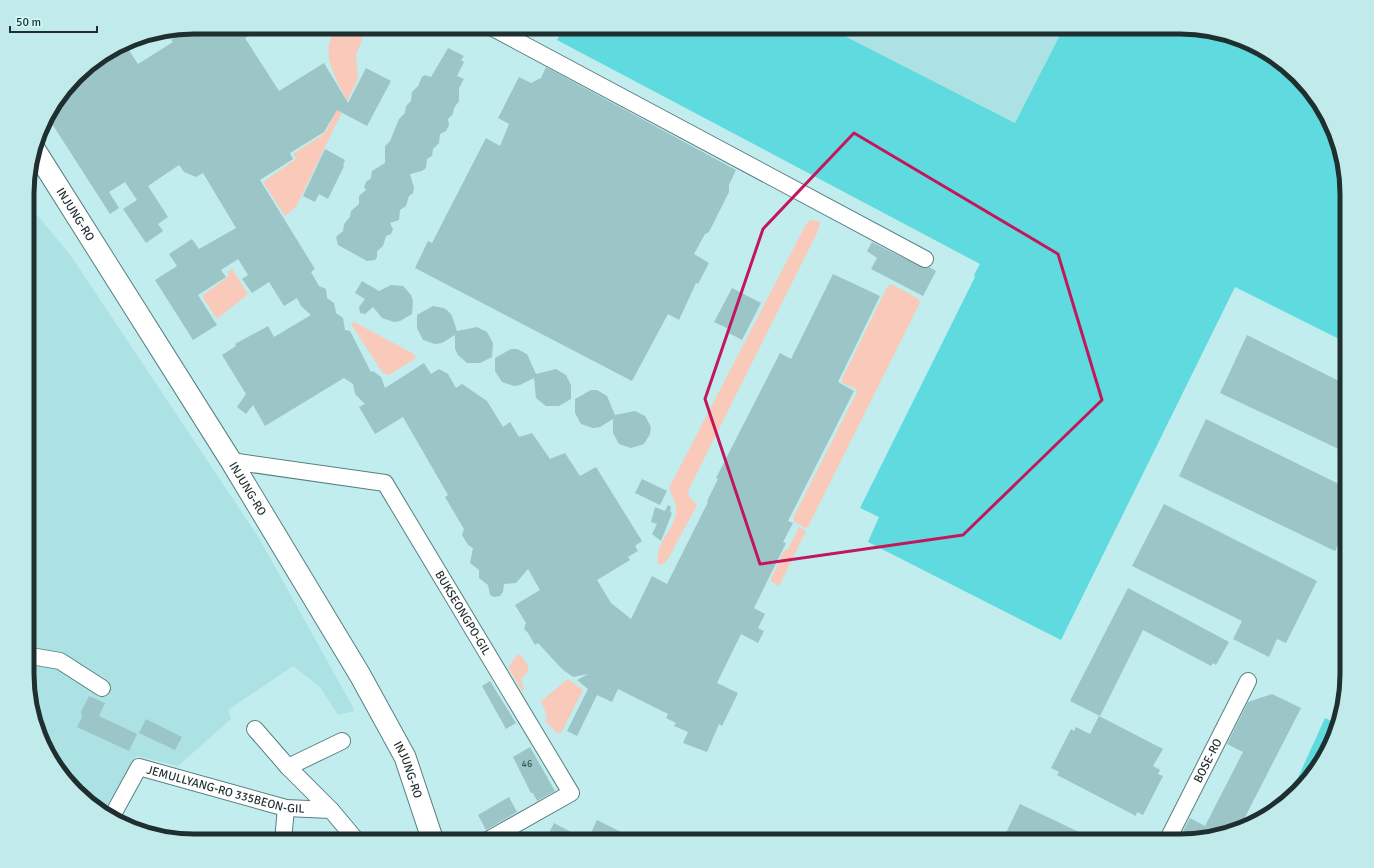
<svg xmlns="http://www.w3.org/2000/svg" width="1374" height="868" viewBox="0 0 1374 868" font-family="Signika,sans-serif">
<rect width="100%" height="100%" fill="#c2edee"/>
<g fill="#ace2e3">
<path d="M 827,27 L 1064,27 L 1015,123 Z"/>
<path d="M 28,204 L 71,256 L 259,538 L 355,711 L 338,715 L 320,687 L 293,666 L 228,710 L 231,719 L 178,766 L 137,756 L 102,813 L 49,758 L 28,696 Z"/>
</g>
<g fill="#f9cab9">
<path d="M 338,27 L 367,27 L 356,55 L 358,79 L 296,207 L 285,216 L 263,182 L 296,159 L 293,154 L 325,133 L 332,119 L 328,110 L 346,99 C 334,75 318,50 338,27 Z"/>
<path d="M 810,220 L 819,221 L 820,224 L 817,233 L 689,489 L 688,495 L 697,505 L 668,559 L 663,564 L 658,565 C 654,542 673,533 676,512 C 678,502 669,496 670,486 L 805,226 Z"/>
<path d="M 232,269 L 248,294 L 217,319 L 202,296 L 229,276 L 227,272 Z"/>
<path d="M 891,284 L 919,299 L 920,303 L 808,527 L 805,528 L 795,522 L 793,518 L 857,392 L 856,389 L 842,383 L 842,379 L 887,287 Z"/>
<path d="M 354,322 L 414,354 L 416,358 L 389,375 L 383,373 L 351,324 Z"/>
<path d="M 799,527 L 806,531 L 780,584 L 778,586 L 771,581 L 771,578 L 784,551 L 788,549 Z"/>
<path d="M 517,655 L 521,655 L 528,666 L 528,672 L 521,678 L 524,690 L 522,691 L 508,667 Z"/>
<path d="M 568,679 L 583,690 L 561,733 L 557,733 L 545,721 L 547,716 L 541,701 Z"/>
</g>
<g fill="#5fdadf">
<path d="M 564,27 L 827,27 L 1015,123 L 1064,27 L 1180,27 L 1223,33 L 1273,55 L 1325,111 L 1347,183 L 1347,343 L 1235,287 L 1061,640 L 868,542 L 879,517 L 860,508 L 975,277 L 974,275 L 980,264 L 557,40 Z"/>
<path d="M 1325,718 L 1339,725 L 1338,727 L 1319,767 L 1291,793 Z"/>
</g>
<g fill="#9bc5c7">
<path d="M 194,27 L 263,27 L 245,38 L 279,91 L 324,63 L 348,103 L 366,68 L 391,81 L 367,126 L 337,110 L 324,132 L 290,153 L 293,159 L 260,180 L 315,269 L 311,272 L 319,286 L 326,289 L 327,298 L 334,303 L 336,313 L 343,318 L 345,330 L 350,331 L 371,372 L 373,371 L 381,377 L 385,388 L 424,363 L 431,374 L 439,369 L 448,374 L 456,388 L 462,384 L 487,401 L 503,427 L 510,422 L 519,437 L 532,433 L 550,459 L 565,453 L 580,476 L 596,467 L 642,541 L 635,546 L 638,551 L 628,557 L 630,560 L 597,580 L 611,603 L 631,619 L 652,576 L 667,584 L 708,502 L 707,501 L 718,479 L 716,478 L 780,353 L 791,359 L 833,274 L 880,296 L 838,382 L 854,391 L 788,521 L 793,523 L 783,542 L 786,543 L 754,608 L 765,614 L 758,628 L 764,631 L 758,643 L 741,634 L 717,683 L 738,693 L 722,726 L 719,724 L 707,752 L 683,743 L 688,732 L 674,726 L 676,723 L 666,718 L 668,714 L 618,689 L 612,702 L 597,695 L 577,736 L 567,731 L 588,689 L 577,680 L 588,674 L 573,677 L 562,669 L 538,643 L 535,645 L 528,633 L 524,629 L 526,623 L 515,605 L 540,590 L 528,569 L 516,583 L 504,584 L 503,592 L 500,596 L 494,597 L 490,595 L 488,585 L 479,578 L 479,570 L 470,563 L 473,548 L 468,545 L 462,535 L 464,529 L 445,497 L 448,495 L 403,417 L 375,434 L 359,407 L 365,404 L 355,394 L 353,384 L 344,378 L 265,426 L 253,405 L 246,414 L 237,407 L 246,394 L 222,355 L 236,346 L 235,344 L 268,326 L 274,337 L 311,315 L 301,306 L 297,298 L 284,306 L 269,282 L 252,293 L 242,279 L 248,275 L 238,259 L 221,270 L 226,277 L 198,295 L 217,325 L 193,340 L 155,280 L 177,266 L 169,254 L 192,239 L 199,249 L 236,228 L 203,173 L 196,177 L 184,172 L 179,165 L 148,186 L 168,217 L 158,224 L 163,231 L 146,243 L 123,209 L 137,200 L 125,182 L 109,192 L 119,208 L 110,214 L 47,116 L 84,69 L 120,46 L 123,52 L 128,49 L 138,64 L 173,42 L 171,40 L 184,31 L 183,29 Z"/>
<path d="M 448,48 L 464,56 L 461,60 L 464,62 L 457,76 L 464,79 L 459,88 L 459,101 L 454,108 L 453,114 L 448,119 L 449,125 L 446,131 L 440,134 L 439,143 L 433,149 L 432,156 L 427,159 L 426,168 L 422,171 L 410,174 L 414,188 L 413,193 L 409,196 L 406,206 L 400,210 L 399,220 L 390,223 L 393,229 L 391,234 L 386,236 L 383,246 L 377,251 L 377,257 L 375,260 L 367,261 L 338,245 L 336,237 L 343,231 L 344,224 L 350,217 L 351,211 L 359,204 L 359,196 L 366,190 L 364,187 L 366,182 L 371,178 L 372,171 L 385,163 L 385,146 L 390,141 L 399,119 L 405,113 L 406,106 L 411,101 L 412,92 L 418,86 L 422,77 L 425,75 L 431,77 Z"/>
<path d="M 546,67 L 736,170 L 729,185 L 729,192 L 709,232 L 705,234 L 694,254 L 709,263 L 698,284 L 696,283 L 679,320 L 668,314 L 632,381 L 415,268 L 428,241 L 432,243 L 486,138 L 500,146 L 509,124 L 498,118 L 519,77 L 531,83 L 541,78 Z"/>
<path d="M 325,149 L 345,160 L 343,165 L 344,166 L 328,199 L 319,194 L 315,202 L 303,196 Z"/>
<path d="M 872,242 L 921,267 L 929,267 L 936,271 L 923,296 L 871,269 L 877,258 L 867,251 Z"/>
<path d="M 362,281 L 379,291 L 391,285 L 403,286 L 411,295 L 413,301 L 412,314 L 400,321 L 394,322 L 382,318 L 373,307 L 365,314 L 360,313 L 359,307 L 365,299 L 355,293 Z"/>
<path d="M 732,288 L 761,303 L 742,340 L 727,332 L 729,329 L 714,322 Z"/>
<path d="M 433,306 L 444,308 L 449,312 L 452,316 L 457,331 L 477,327 L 487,332 L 493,343 L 492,357 L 480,363 L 467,363 L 458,355 L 455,349 L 455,335 L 442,343 L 435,344 L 423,340 L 417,328 L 417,315 Z"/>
<path d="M 1247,335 L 1347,385 L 1347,453 L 1220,393 Z"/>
<path d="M 511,349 L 517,349 L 527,354 L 536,374 L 556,369 L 566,375 L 571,385 L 571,399 L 559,406 L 546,406 L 536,398 L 534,378 L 520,385 L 514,386 L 502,382 L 495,371 L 495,358 Z"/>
<path d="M 591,390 L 597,390 L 607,396 L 615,415 L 635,411 L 645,416 L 651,427 L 650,434 L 644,444 L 631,448 L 619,444 L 613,433 L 613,419 L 600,427 L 593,428 L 581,424 L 575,413 L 575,399 Z"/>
<path d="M 1206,419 L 1347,488 L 1347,526 L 1335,551 L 1179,476 Z"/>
<path d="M 642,479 L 667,491 L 660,505 L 635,493 Z"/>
<path d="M 1164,504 L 1317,581 L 1286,643 L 1277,639 L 1269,657 L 1233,639 L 1242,621 L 1132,566 Z"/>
<path d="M 668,505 L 671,507 L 670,512 L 672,513 L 661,541 L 652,534 L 657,524 L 651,522 L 655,507 L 665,511 Z"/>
<path d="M 1128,588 L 1229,642 L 1216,665 L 1213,663 L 1211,666 L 1143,630 L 1100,716 L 1070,701 Z"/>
<path d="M 490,681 L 516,723 L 506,729 L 482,686 Z"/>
<path d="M 1272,694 L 1301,708 L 1241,825 L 1191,841 L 1178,841 L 1190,818 L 1205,826 L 1243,752 L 1227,744 L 1248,702 Z"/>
<path d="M 89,696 L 105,703 L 99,716 L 137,734 L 129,751 L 77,727 L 82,717 L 81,712 Z"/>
<path d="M 1099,716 L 1163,749 L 1153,766 L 1160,770 L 1158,774 L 1163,776 L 1143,815 L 1137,812 L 1136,816 L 1057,775 L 1059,772 L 1051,768 L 1071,729 L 1074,731 L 1076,727 L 1090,734 Z"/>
<path d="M 146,719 L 182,737 L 175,750 L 139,733 Z"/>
<path d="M 530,747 L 555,791 L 537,801 L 533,793 L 531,793 L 513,757 Z"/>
<path d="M 509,797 L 517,812 L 486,830 L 478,815 Z"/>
<path d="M 1020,804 L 1098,841 L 1002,841 Z"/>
<path d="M 597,820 L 639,841 L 587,841 Z"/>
<path d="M 554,823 L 571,832 L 566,841 L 545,841 Z"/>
<path d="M 517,834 L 531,841 L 506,841 Z"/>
</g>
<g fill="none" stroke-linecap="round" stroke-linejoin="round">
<g stroke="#588081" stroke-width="18">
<g id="minor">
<path d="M 491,27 L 925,259"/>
<path id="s1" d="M 231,461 L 385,483 L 571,793 L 486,841"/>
<path d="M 28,654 L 31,656 L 60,661 L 102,688"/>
<path d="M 255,729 L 288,767 L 331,810"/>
<path d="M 288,767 L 342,741"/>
<path id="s2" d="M 111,818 L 139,767 L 286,808 L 331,810 L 357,841"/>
<path d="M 283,841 L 286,808"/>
<path id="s3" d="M 1167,841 L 1248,681"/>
</g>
</g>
<g stroke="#588081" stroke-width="23">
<g id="major">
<path id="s4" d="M 35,150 L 231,461 L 360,675 L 405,757 L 433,841"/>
</g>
</g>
<use href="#minor" stroke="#fff" stroke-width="16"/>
<use href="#major" stroke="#fff" stroke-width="21"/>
</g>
<path fill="none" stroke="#c2185b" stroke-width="3" stroke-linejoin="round" d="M 854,133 L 1058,254 L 1102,400 L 963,535 L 760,564 L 705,399 L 763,229 Z"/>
<g text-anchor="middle" stroke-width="3" stroke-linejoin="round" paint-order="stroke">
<g font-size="10" fill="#3e5456">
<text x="527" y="767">46</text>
</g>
<g font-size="12" fill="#1f2f30" stroke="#cffafb">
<text dy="4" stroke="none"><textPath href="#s4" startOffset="76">INJUNG-RO</textPath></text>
<text dy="4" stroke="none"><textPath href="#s4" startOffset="400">INJUNG-RO</textPath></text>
<text dy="4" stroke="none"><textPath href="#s1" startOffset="307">BUKSEONGPO-GIL</textPath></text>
<text dy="4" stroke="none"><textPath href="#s3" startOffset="90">BOSE-RO</textPath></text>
<text dy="4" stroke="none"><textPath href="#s4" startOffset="724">INJUNG-RO</textPath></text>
<text dy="4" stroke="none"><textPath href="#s2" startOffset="148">JEMULLYANG-RO 335BEON-GIL</textPath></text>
</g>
</g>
<path d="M0 0H1374V868H0ZM194 34H1180A160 160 0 0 1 1340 194V674A160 160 0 0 1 1180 834H194A160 160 0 0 1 34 674V194A160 160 0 0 1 194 34Z" fill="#c1eaeb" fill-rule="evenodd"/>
<path fill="none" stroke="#1f2f30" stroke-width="5" d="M194 34H1180A160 160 0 0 1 1340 194V674A160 160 0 0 1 1180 834H194A160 160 0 0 1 34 674V194A160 160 0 0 1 194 34Z"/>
<path d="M10 26v6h87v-6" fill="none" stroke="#1f2f30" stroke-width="2"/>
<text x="16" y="26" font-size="12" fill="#1f2f30" stroke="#cffafb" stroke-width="3" paint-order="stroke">50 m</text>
</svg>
